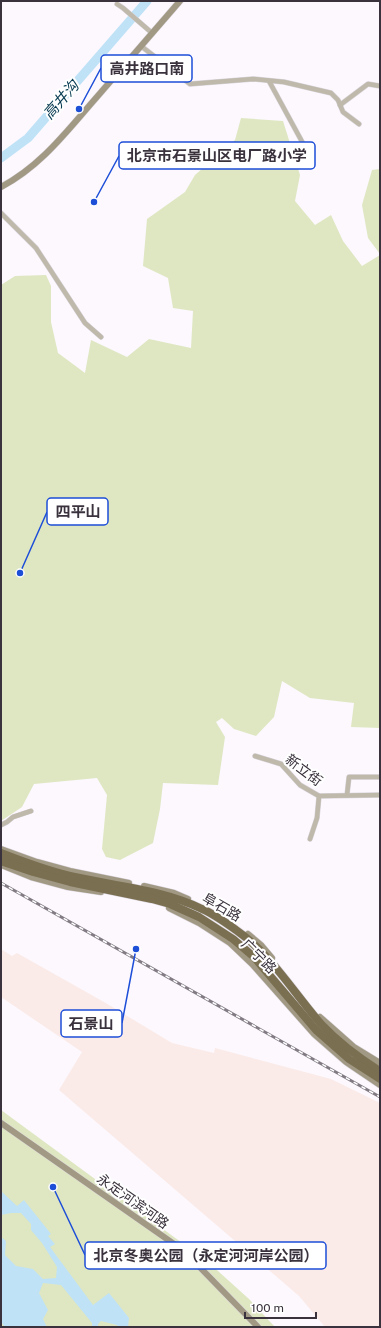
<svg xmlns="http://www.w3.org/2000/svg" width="381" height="1328" viewBox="0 0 381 1328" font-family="'Public Sans','Noto Sans SC',sans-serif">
<rect width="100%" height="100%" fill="#fcf8fe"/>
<path fill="#fbebe8" d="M 1,949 L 12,956 L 17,953 L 104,1002 L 172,1043 L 214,1053 L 215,1048 L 331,1079 L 380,1103 L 380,1327 L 325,1327 L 299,1296 L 59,1090 L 82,1052 L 1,997 Z"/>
<g fill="#dfe7c2">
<path d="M 241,118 L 283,121 L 300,175 L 295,201 L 315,225 L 331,215 L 343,241 L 362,266 L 380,255 L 380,728 L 351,727 L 354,703 L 310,698 L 282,681 L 274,717 L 256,736 L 234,729 L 222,718 L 216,722 L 225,737 L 218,785 L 163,783 L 160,809 L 153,843 L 120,860 L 106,857 L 102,849 L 107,795 L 97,778 L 34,784 L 22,807 L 1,821 L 1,285 L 15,276 L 46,275 L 51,286 L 51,322 L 58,353 L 85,373 L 91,340 L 127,357 L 149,339 L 191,348 L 193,311 L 173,308 L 168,278 L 143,266 L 147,219 L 185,192 L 195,175 L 235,140 Z"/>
<path d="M 380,169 L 380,254 L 368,238 L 362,205 L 372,170 Z"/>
<path d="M 1,1110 L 208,1262 L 249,1299 L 275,1327 L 1,1327 Z"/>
</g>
<path fill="#bfe2f7" d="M 1,1191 L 17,1206 L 24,1200 L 51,1234 L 48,1236 L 55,1244 L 50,1247 L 93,1305 L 109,1293 L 129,1318 L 128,1327 L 118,1327 L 117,1325 L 101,1321 L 98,1324 L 98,1327 L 92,1327 L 92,1323 L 61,1285 L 43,1283 L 39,1293 L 48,1310 L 43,1319 L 47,1327 L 5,1327 L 1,1322 L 1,1237 L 6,1241 L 5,1255 L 16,1266 L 33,1269 L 43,1279 L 56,1278 L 57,1267 L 42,1243 L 31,1230 L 31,1224 L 21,1213 L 11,1213 L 1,1215 Z"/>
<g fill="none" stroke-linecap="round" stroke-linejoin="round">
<path stroke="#bfe2f7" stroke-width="9" d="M 1,158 L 28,138 L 147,1"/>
<g stroke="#d9d4db" stroke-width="5.5">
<g id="street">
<path d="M 117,4 L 123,8 L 152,33"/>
<path d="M 141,46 L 190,84 L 253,79 L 284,82 L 331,93 L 338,100 L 343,112 L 359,124"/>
<path d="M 269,81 L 312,160"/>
<path d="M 340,105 L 368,84 L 380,86"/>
<path d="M 1,213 L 36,248 L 85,323 L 101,337"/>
<path d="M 255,756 L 281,764 L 300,785 L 319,796 L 317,818 L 310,839"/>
<path d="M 347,795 L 349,777 L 380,777"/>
<path d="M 319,796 L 380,795"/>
<path d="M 1,825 L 7,822 L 13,817 L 31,811"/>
</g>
</g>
<g stroke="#d9d4db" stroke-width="7">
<g id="secondary">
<path d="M 1,187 C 41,166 67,131 96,98 C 124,66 152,33 180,1"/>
<path d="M 1,849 L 37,862 L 70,871 L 129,883"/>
<path d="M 1,865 L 31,877 L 68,887 L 101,892"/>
<path d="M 144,886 L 174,893 L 188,899"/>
<path d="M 169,908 L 199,923 L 230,943 L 252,964 L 314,1034 L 346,1062 L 380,1085"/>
<path d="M 248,934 L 261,945 L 272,958"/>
<path d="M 320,1017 L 354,1047 L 380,1063"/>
<path d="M 1,1123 L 184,1251 L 258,1327"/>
</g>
</g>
<g stroke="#d9d4db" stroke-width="9">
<g id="highway">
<path d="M 1,853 C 24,862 46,870 70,876 C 114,886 161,889 202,909 C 214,914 225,922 236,930 C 271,954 293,992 321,1024 C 338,1042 359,1058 380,1071"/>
<path d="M 1,861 L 33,872 L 70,882 L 152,899 L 170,904 L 199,917 L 233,939 L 254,957 L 316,1030 L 349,1059 L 380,1079"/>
</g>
</g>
<use href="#street" stroke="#beb9aa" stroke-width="4.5"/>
<use href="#secondary" stroke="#a19984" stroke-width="6"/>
<use href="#highway" stroke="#7a6f51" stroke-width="8"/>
<g stroke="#827b84" stroke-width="3">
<path id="rail" d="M 1,883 L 380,1097"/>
</g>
<use href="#rail" stroke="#fff" stroke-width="1.5" stroke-dasharray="4.5" stroke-linecap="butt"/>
</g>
<g text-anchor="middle" stroke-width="4" stroke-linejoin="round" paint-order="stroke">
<g font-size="14" fill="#3a323d" stroke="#fff">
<text transform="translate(304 770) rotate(37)" y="5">新立街</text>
<text transform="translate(222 907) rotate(30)" y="5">阜石路</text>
<text transform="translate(259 956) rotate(45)" y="5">广宁路</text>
<text transform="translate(133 1201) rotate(35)" y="5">永定河滨河路</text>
</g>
<g font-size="15" font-style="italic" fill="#083b52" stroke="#fff">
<text transform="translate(61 100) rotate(-49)" y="5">高井沟</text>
</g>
</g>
<path fill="none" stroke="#1d4ed8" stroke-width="1.5" d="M79 109L101 68M94 202L119 156M20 573L47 512M136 949L122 1023M53 1187L85 1255"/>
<g fill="#1d4ed8" stroke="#fff" stroke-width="1.5">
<circle cx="79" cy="109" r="4"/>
<circle cx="94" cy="202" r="4"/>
<circle cx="20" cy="573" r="4"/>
<circle cx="136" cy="949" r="4"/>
<circle cx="53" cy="1187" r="4"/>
</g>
<g fill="#fff" stroke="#1d4ed8" stroke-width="1.5">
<rect x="101" y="55" width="91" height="27" rx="4"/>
<rect x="119" y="142" width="196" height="27" rx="4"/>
<rect x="47" y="498" width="61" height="27" rx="4"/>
<rect x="61" y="1010" width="61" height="27" rx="4"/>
<rect x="85" y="1242" width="241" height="27" rx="4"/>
</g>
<g font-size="15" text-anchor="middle" font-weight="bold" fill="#3a323d">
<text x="147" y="74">高井路口南</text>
<text x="217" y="161">北京市石景山区电厂路小学</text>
<text x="78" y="517">四平山</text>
<text x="91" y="1029">石景山</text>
<text x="206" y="1261">北京冬奥公园（永定河河岸公园）</text>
</g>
<rect width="381" height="1328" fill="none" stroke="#3a323d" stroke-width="4"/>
<path d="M245 1312v6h71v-6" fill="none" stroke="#3a323d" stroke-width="2"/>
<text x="251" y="1312" font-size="12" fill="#3a323d" stroke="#ffffff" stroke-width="3" paint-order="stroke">100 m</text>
</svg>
